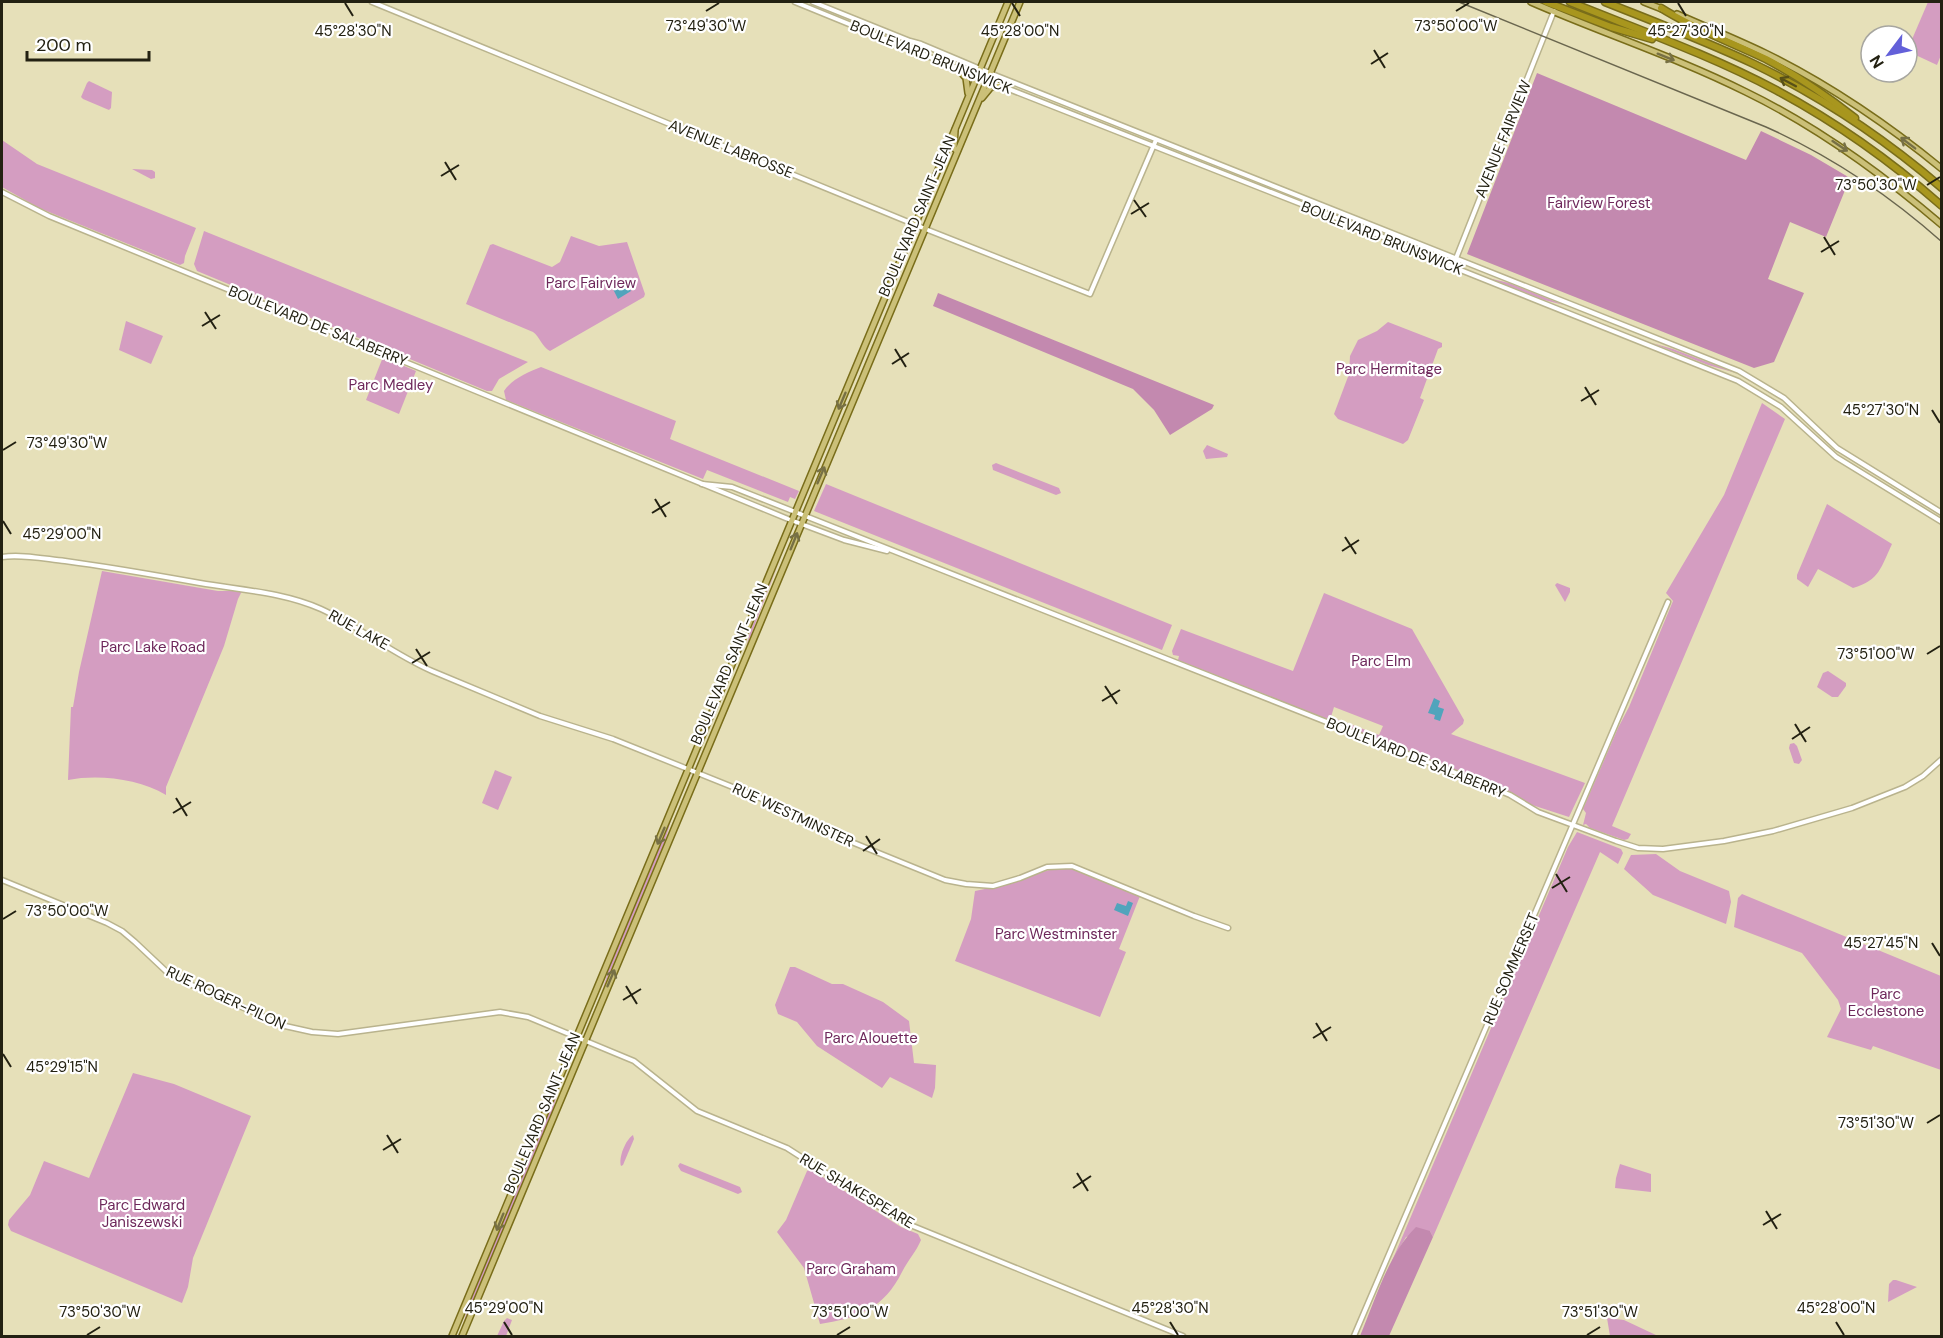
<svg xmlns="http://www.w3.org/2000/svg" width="1943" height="1338" viewBox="0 0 1943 1338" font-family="'DM Sans',sans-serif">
<rect width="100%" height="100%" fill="#e6e0b9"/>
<g fill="#d49dc1" fill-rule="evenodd">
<path d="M 1928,2 L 1941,2 L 1941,55 L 1937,65 L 1907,51 Z"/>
<path d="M 89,81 L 112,92 L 111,108 L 109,110 L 83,99 L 81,97 L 87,83 Z"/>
<path d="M 2,140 L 37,164 L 196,228 L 185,256 L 184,263 L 180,265 L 39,208 L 2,187 Z"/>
<path d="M 132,169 L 152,170 L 155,172 L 155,178 L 151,179 Z"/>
<path d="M 204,231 L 528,362 L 499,379 L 492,391 L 487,391 L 197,271 L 194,264 Z"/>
<path d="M 571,236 L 599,246 L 627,242 L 645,294 L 644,297 L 550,351 C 542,347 540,337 533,332 L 466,304 L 490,245 L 493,244 L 552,267 L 560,262 Z"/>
<path d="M 1484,277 L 1509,283 L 1564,305 L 1544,300 Z"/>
<path d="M 126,321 L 163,336 L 151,364 L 119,350 Z"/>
<path d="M 1388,322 L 1442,343 L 1442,347 L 1438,349 L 1420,398 L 1424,400 L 1408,440 L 1403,444 L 1338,419 L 1334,414 L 1349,374 L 1350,356 L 1358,340 L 1377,331 Z"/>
<path d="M 1652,343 L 1673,349 L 1736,373 L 1708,365 Z"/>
<path d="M 383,357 L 416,371 L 399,414 L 366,400 Z"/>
<path d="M 541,367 L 676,421 L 670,439 L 799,491 L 795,499 L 790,497 L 788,502 L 707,470 L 703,479 L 506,400 L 504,391 C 512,379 528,372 541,367 Z"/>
<path d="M 1762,403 L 1785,419 L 1612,826 L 1631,834 L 1628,839 L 1624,840 L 1590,828 L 1586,824 L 1583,825 L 1586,813 L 1583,809 L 1618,728 L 1629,707 L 1673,601 L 1666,593 L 1724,495 Z"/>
<path d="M 1207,445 L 1228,454 L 1227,457 L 1206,459 L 1203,451 Z"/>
<path d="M 996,463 L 1059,488 L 1061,493 L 1056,495 L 993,470 L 992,465 Z"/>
<path d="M 826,484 L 1172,625 L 1162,650 L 814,511 Z"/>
<path d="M 1827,504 L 1892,544 C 1881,567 1880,580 1853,588 L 1818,569 L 1808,587 L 1797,579 L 1797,575 Z"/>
<path d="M 779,562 L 746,648 L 750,632 Z"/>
<path d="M 102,571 L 218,591 L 242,591 L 238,599 L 224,646 L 166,787 L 166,795 C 139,779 99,774 68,780 L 71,707 L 73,707 L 79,672 Z"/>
<path d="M 1557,583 L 1570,588 L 1570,592 L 1565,602 L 1555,585 Z"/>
<path d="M 1324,593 L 1412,629 L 1464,720 L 1463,724 L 1451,734 L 1585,783 L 1569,817 L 1532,805 L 1506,791 L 1178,660 L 1179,656 L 1173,655 L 1172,651 L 1181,629 L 1293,671 ZM 1334,707 L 1383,726 L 1379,735 L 1331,717 Z"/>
<path d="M 1828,671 L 1846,683 L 1846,686 L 1838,697 L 1832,697 L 1817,687 L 1823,673 Z"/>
<path d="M 1794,743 L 1797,746 L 1802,760 L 1799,764 L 1794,763 L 1789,748 L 1790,744 Z"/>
<path d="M 495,770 L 512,777 L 498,810 L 482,803 Z"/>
<path d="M 671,820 L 665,841 L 602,991 L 611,963 Z"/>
<path d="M 1577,832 L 1621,849 L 1623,853 L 1618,864 L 1600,852 L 1433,1237 L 1430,1231 L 1406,1237 L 1392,1261 L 1568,847 Z"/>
<path d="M 1656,854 L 1680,871 L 1729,891 L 1731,902 L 1726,924 L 1653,895 L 1624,869 L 1631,855 Z"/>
<path d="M 1067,867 L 1074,868 L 1140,896 L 1119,949 L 1126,952 L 1100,1017 L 955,961 L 971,919 L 975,891 L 999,886 L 1052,869 Z"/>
<path d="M 1742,894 L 1941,976 L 1941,1070 L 1873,1046 L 1871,1050 L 1827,1037 L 1841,1009 L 1838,1000 L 1802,953 L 1734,927 L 1738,898 Z"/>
<path d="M 790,967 L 795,967 L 832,984 L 843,984 L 883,1002 L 909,1021 L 914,1063 L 936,1065 L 935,1088 L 932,1098 L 890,1077 L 882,1088 L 817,1046 L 797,1022 L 778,1014 L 775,1005 Z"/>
<path d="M 133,1073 L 174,1084 L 251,1116 L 193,1258 L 188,1287 L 182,1303 L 11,1231 L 8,1225 L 9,1220 L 30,1195 L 44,1161 L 89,1178 Z"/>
<path d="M 559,1087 L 552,1113 L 460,1334 L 469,1305 Z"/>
<path d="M 633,1135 L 634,1139 L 623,1165 L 621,1166 C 618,1158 626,1139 633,1135 Z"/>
<path d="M 680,1163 L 740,1187 L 742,1192 L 738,1194 L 681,1171 L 678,1166 Z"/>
<path d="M 1620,1164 L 1651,1174 L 1651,1192 L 1615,1188 L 1616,1178 Z"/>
<path d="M 810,1169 L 901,1227 L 918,1234 L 921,1240 C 916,1252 908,1260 902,1272 C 884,1308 859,1318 820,1324 L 804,1268 L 777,1232 L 786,1220 L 807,1171 Z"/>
<path d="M 1893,1280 L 1896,1280 L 1917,1287 L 1888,1302 L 1889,1284 Z"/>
<path d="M 507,1318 L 512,1320 L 506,1336 L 497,1336 L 504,1321 Z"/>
<path d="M 1607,1318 L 1624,1320 L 1658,1336 L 1610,1336 Z"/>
</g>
<g fill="#c389af">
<path d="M 1537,73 L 1746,160 L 1761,131 L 1811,155 L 1850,178 L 1826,237 L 1790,222 L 1768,279 L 1804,293 L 1774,362 L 1754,368 L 1467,254 Z"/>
<path d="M 938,293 L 1214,405 L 1212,409 L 1170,435 L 1154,410 L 1133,389 L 933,306 Z"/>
<path d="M 1416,1227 L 1430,1231 L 1433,1237 L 1389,1336 L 1360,1336 C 1375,1301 1388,1254 1416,1227 Z"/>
</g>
<g fill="#51a4bc">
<path d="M 617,282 L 622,290 L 628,287 L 631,291 L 618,299 L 611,285 Z"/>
<path d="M 1434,698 L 1440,701 L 1438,707 L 1444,709 L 1440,721 L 1434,719 L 1435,715 L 1428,713 Z"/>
<path d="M 1128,901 L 1133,903 L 1128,916 L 1114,910 L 1117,903 L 1126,906 Z"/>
</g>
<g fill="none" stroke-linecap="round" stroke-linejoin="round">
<g stroke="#b9b38d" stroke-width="7">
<g id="minor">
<path d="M 372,2 L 928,230 L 1090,294 L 1156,140"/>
<path d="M 795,2 L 991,82 L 1357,226 L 1463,271 L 1738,381 L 1781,407 L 1836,457 L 1942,522"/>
<path d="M 813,2 L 910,41 L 921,44 L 997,76 L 1739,371 L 1784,398 L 1837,448 L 1942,513"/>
<path d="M 2,192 L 49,216 L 788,519 L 844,540 L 887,551"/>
<path d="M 1453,266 L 1554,11"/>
<path d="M 702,484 L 732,487 L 1486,785 L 1510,795 L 1538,812 L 1616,841 L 1638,848 L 1663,849 L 1724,841 L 1773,831 L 1852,808 L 1905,787 L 1923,776 L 1942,759"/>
<path d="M 2,557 C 22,554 45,559 65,561 C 110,567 155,575 200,583 C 240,590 283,592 321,609 C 360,627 393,654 432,671 L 540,716 L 613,739 L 760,798 L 800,821 L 945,880 L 966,884 L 993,886 L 1020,878 L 1047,867 L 1072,866 L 1194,916 L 1228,928"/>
<path d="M 2,880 L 107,923 L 122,931 L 135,942 L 169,974 L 194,986 L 285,1026 L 312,1032 L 338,1034 L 500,1012 L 528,1017 L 634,1061 L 697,1111 L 787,1148 L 903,1222 L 1183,1336"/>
<path d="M 1354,1336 L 1668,602"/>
</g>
</g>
<g stroke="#796d1a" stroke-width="8">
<g id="major">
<path d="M 1531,2 C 1602,33 1676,57 1746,92 C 1818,127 1881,173 1942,225"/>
<path d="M 1644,2 L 1662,9"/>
<path d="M 1677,14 C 1706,27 1736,39 1765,53 C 1828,84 1887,124 1942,169"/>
<path d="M 957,68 L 966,78 L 968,93"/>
<path d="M 982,98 L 991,87 L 1003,86"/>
<path d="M 955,130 L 954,148 L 957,151"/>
<path d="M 452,1336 L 1008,2"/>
<path d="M 462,1336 L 1020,2"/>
</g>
</g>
<g stroke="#796d1a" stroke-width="9">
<g id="highway">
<path d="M 1546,2 L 1611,27 L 1652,39"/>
<path d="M 1570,2 C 1639,30 1710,55 1776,90 C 1836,122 1891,161 1942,206"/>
<path d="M 1605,2 C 1655,22 1705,41 1754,64 C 1822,97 1885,139 1942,188"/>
<path d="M 1661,8 C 1694,29 1731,42 1766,59 C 1798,76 1827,96 1855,118"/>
</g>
</g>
<use href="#minor" stroke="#fff" stroke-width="4"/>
<use href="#major" stroke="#cbc078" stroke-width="5"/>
<use href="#highway" stroke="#a8961e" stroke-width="6"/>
<path stroke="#6a664f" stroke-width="1.5" d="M 1459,2 L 1766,127 C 1831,156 1888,194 1942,242"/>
</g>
<defs><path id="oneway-shaft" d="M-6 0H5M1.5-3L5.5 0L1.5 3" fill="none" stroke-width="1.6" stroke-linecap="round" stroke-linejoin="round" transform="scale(1.5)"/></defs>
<g stroke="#777045">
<use href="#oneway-shaft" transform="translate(1666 57) rotate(22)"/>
<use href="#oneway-shaft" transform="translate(1908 143) rotate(-143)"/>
<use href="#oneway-shaft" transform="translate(1840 146) rotate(34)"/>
<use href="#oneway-shaft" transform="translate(842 401) rotate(113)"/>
<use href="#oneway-shaft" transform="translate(821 475) rotate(-67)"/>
<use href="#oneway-shaft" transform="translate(794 541) rotate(-68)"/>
<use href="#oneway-shaft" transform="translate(661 836) rotate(113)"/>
<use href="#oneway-shaft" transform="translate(611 978) rotate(-67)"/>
<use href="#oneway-shaft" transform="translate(500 1222) rotate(112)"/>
</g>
<use stroke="#585017" href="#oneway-shaft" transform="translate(1788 82) rotate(-152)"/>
<path fill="none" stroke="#232112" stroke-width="2" d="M 345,3 L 353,16M 1012,3 L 1020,16M 1678,3 L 1686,16M 706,11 L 719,3M 1456,11 L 1469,3M 1374,50 L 1385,68M 1371,64 L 1388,53M 445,162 L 456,180M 441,176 L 459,165M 1927,185 L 1940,177M 1134,200 L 1146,217M 1131,214 L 1149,203M 1824,237 L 1835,255M 1821,252 L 1839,241M 205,312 L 216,329M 202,326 L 220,315M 895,349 L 906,367M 892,364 L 909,353M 1585,387 L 1596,405M 1581,401 L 1599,390M 1932,410 L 1940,423M 3,450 L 16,442M 655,499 L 666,517M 652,513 L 670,502M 3,521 L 11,534M 1345,537 L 1356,554M 1342,551 L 1359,540M 416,649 L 427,666M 1927,654 L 1940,646M 412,663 L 430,652M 1105,686 L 1117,704M 1102,701 L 1120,690M 1795,724 L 1806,742M 1792,739 L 1810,727M 176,798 L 187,816M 173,813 L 191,802M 866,836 L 877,854M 863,851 L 880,839M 1556,874 L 1567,892M 1552,888 L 1570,877M 3,919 L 16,911M 1932,943 L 1940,956M 626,986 L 637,1004M 623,1000 L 641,989M 1316,1023 L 1327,1041M 1313,1038 L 1331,1027M 3,1054 L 11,1067M 1927,1123 L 1940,1115M 387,1135 L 398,1153M 383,1150 L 401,1139M 1077,1173 L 1088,1191M 1073,1188 L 1091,1176M 1766,1211 L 1777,1229M 1763,1225 L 1781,1214M 504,1322 L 512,1335M 1170,1322 L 1178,1335M 1836,1322 L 1844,1335M 87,1335 L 100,1327M 837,1335 L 850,1327M 1587,1335 L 1600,1327"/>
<g text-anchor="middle" stroke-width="4.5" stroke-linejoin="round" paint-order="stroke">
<g font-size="15" fill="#232112" stroke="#fff">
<text transform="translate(931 57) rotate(22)" y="5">BOULEVARD BRUNSWICK</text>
<text transform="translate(1503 139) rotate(-68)" y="5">AVENUE FAIRVIEW</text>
<text transform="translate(731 149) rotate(22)" y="5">AVENUE LABROSSE</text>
<text transform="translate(917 216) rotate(-67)" y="5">BOULEVARD SAINT-JEAN</text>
<text transform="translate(1382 238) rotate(22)" y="5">BOULEVARD BRUNSWICK</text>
<text transform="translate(318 326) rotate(22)" y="5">BOULEVARD DE SALABERRY</text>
<text transform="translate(359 630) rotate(29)" y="5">RUE LAKE</text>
<text transform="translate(729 664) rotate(-67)" y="5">BOULEVARD SAINT-JEAN</text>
<text transform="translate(1416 758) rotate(22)" y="5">BOULEVARD DE SALABERRY</text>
<text transform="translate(793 815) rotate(25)" y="5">RUE WESTMINSTER</text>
<text transform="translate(1511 969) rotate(-67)" y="5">RUE SOMMERSET</text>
<text transform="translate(226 998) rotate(25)" y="5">RUE ROGER-PILON</text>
<text transform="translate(542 1113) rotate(-67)" y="5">BOULEVARD SAINT-JEAN</text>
<text transform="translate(857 1191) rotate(31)" y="5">RUE SHAKESPEARE</text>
</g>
<g font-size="15" fill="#6e285b" stroke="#fff">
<text x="1599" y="208">Fairview Forest</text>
<text x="591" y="288">Parc Fairview</text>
<text x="1389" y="374">Parc Hermitage</text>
<text x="391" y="390">Parc Medley</text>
<text x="153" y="652">Parc Lake Road</text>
<text x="1381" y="666">Parc Elm</text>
<text x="1056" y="939">Parc Westminster</text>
<text x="1886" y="999">Parc<tspan x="1886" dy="17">Ecclestone</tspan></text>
<text x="871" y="1043">Parc Alouette</text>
<text x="142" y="1210">Parc Edward<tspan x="142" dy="17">Janiszewski</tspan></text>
<text x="851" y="1274">Parc Graham</text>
</g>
</g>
<g font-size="15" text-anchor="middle" fill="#232112" stroke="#fff" stroke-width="4.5" stroke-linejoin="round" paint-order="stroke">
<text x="706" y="31">73°49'30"W</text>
<text x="1456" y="31">73°50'00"W</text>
<text x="353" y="36">45°28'30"N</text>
<text x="1020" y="36">45°28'00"N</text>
<text x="1686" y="36">45°27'30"N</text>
<text x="1876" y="190">73°50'30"W</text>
<text x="1881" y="415">45°27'30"N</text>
<text x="67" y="448">73°49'30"W</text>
<text x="62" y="539">45°29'00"N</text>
<text x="1876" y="659">73°51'00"W</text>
<text x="67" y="916">73°50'00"W</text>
<text x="1881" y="948">45°27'45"N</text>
<text x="62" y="1072">45°29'15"N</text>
<text x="1876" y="1128">73°51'30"W</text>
<text x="504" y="1313">45°29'00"N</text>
<text x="1170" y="1313">45°28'30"N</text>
<text x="1836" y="1313">45°28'00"N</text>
<text x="100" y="1317">73°50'30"W</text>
<text x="850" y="1317">73°51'00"W</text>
<text x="1600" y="1317">73°51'30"W</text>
</g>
<rect width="1943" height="1338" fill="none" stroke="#232112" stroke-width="6"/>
<g transform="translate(1889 54) rotate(238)"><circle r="28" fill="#ffffff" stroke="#a7a6a0" stroke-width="1.5"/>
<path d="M0-4.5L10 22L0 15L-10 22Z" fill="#6360d9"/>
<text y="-9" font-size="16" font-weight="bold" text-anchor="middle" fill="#232112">N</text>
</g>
<path d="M27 51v9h122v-9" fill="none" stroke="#232112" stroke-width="3"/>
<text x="36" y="51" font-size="18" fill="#232112" stroke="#ffffff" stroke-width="4.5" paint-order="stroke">200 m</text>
</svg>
